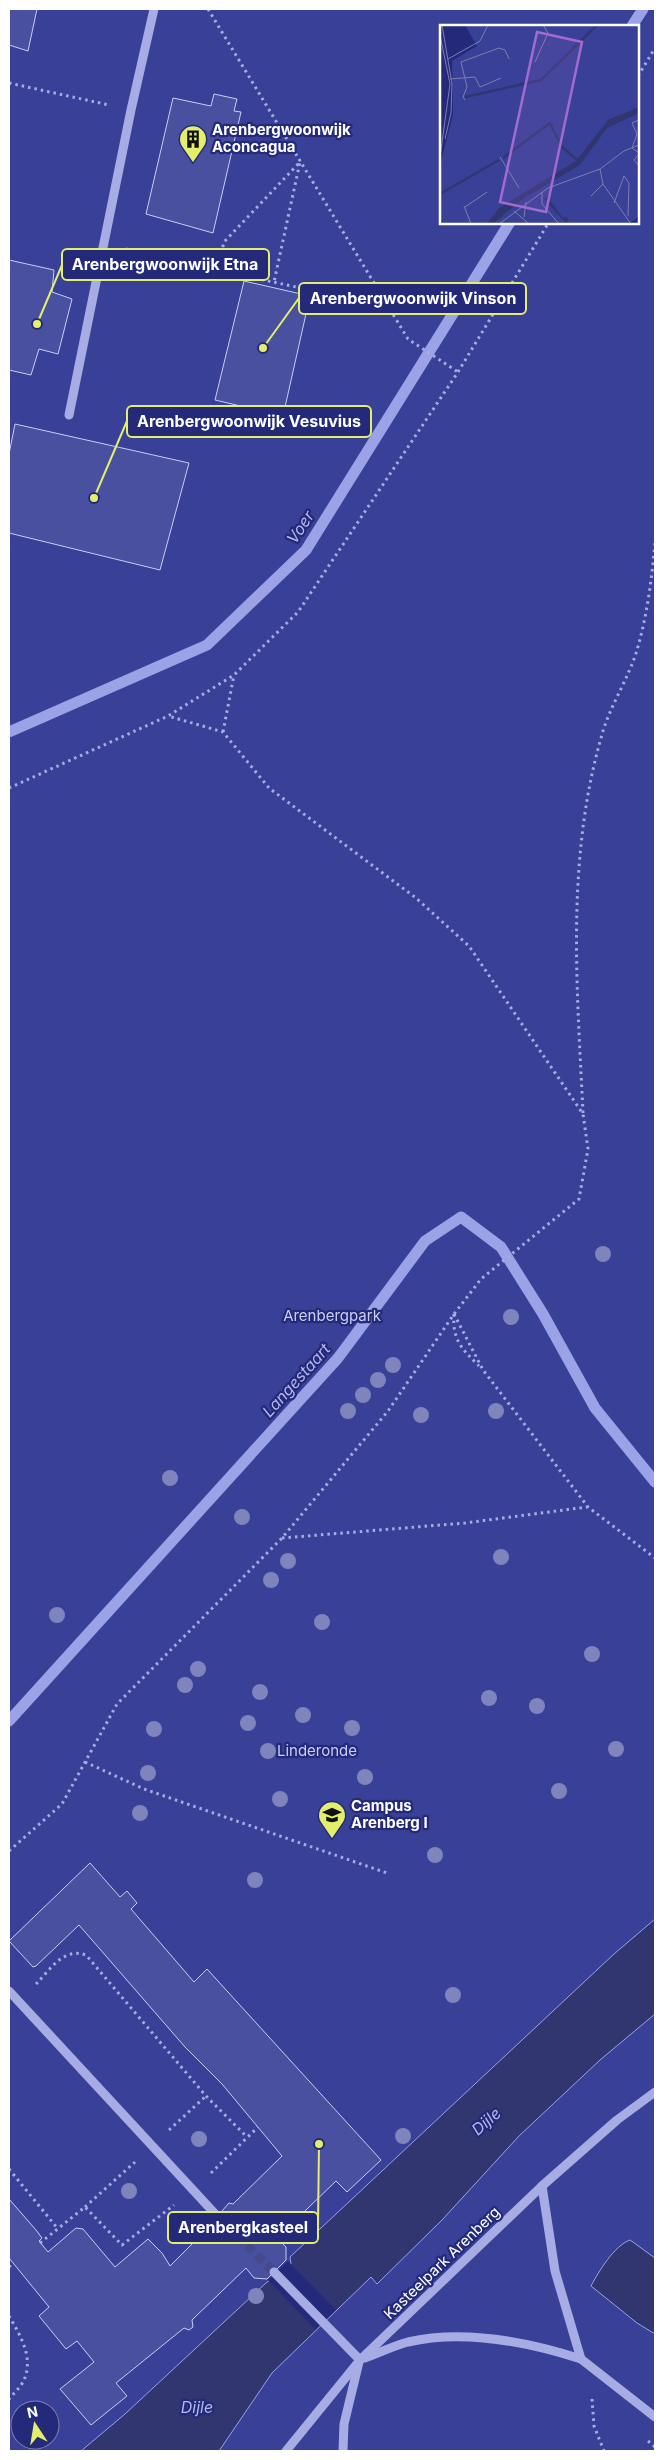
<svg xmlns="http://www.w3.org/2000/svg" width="664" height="2460" viewBox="0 0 664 2460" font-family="Inter,sans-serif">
<rect width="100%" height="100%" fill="#242a79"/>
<path fill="#384097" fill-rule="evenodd" d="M 9,9 L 655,9 L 655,2451 L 9,2451 ZM 442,26 L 638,26 L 638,222 L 442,222 ZM 20,2410 L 50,2410 L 50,2440 L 20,2440 Z"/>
<g fill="#313671" stroke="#9ba2e5">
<path d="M 655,1919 L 655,2014 L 600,2060 L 519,2136 L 442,2220 L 377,2284 L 371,2277 L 272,2373 L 219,2451 L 81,2451 L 125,2414 L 266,2283 L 291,2264 L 290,2257 L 614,1954 Z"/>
<path d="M 630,2240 L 655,2258 L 655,2334 L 637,2323 L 591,2286 C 599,2271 614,2246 630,2240 Z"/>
</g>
<path fill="#242a79" d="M 288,2261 L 336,2310 L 315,2329 L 268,2280 Z"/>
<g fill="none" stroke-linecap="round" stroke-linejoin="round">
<g stroke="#9ba2e5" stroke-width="11">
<path d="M 632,26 L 643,9"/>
<path d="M 9,732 L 207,645 L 306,550 L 510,222"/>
<path d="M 9,1721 L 338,1358 L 425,1241 L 461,1217 L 501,1247 L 543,1314 L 595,1408 L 655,1482"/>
</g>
</g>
<g fill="#4950a0" stroke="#c9cdf3">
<path d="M 9,9 L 37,9 L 28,51 L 9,45 Z"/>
<path d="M 214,94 L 237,99 L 234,111 L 241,112 L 213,233 L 146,214 L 173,98 L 211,106 Z"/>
<path d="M 9,260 L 54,270 L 52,292 L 72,299 L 58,354 L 39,349 L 31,375 L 9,370 Z"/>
<path d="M 244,281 L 310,296 L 283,416 L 215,400 Z"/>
<path d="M 15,424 L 189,463 L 160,570 L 9,533 L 9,454 Z"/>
<path d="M 90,1863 L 120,1897 L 127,1891 L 137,1903 L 131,1909 L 194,1982 L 207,1969 L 381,2160 L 347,2192 L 336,2181 L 277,2238 L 286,2247 L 286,2260 L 267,2279 L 254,2278 L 246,2268 L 192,2320 L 193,2327 L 189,2330 L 184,2328 L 116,2383 L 127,2396 L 91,2425 L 60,2389 L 94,2362 L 77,2341 L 66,2349 L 39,2316 L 49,2307 L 9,2258 L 9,2199 L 36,2230 L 42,2238 L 39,2241 L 48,2252 L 76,2228 L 83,2229 L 115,2267 L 148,2239 L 162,2253 L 170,2266 L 212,2224 L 211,2220 L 214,2220 L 229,2203 L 233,2204 L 282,2156 L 222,2084 L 185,2047 L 79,1925 L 36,1966 L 33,1967 L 9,1941 Z"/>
</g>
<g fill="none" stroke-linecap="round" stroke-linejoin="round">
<path stroke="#454a8d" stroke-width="9" stroke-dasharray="9 4.5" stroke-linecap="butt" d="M 218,2217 L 274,2272"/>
<g stroke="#a7ace4" stroke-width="3" stroke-dasharray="2.5 4" stroke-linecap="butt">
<path d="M 208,9 L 408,339 L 458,372"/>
<path d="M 638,76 L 655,48"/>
<path d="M 9,83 L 109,105"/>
<path d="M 126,249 L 217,270 L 224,242 L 300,162 L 274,282"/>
<path d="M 217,270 L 385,306"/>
<path d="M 223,732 L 234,675"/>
<path d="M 9,788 L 168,716 L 234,675 L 298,612 L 458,372 L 549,222"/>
<path d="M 583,1113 C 577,987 566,861 601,738 C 609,707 628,680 637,650 C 647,616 652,578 655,542"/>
<path d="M 454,1314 L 483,1370 L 588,1507 L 655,1558"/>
<path d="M 454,1314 C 452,1340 462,1349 479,1366"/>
<path d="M 282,1538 L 465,1523 L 587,1507"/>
<path d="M 85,1762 L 144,1789 L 387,1873"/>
<path d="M 9,1851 L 62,1804 L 117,1704 L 282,1538 L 388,1411 L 454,1314 L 481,1279 L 579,1199 L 588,1149 L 583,1114 L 469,946 L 416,898 L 269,788 L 223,732 L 168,716"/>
<path d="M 36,1984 C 50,1970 63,1947 86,1955 L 206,2096 L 247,2137"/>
<path d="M 169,2130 L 206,2096"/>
<path d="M 9,2169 L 58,2229"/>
<path d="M 211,2173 L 258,2127"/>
<path d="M 85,2207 L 135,2162"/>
<path d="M 40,2243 L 85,2207 L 122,2245 L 174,2205"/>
<path d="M 9,2267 L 13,2263"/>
<path d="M 9,2316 C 20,2335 34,2357 24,2380 C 21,2387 13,2394 9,2399"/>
<path d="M 592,2399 L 594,2426 L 604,2451"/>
<path d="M 648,2441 L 655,2447"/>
</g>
<g stroke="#a7ace4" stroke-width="9">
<path d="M 69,415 L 131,110 L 154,9"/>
<path d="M 9,1991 L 218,2217"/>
<path d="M 542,2186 L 555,2271 L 581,2359 L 655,2417"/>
<path d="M 274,2272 L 360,2360"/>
<path d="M 365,2358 C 379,2353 393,2346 408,2342 C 464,2329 528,2342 581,2359"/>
<path d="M 286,2451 L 360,2360 L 542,2186 L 617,2120 L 655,2092"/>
<path d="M 343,2451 L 344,2424 L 359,2362"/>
</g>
</g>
<g fill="#7f84bc">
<circle cx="603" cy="1254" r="8"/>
<circle cx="511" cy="1317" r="8"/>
<circle cx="393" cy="1365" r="8"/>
<circle cx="378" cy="1380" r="8"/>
<circle cx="363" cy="1395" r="8"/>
<circle cx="348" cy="1411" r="8"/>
<circle cx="496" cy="1411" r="8"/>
<circle cx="421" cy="1415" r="8"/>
<circle cx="170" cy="1478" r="8"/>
<circle cx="242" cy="1517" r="8"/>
<circle cx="501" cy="1557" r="8"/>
<circle cx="288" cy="1561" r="8"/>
<circle cx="271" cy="1580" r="8"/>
<circle cx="57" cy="1615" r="8"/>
<circle cx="322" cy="1622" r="8"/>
<circle cx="592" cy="1654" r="8"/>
<circle cx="198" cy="1669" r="8"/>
<circle cx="185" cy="1685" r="8"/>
<circle cx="260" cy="1692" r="8"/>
<circle cx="489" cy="1698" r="8"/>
<circle cx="537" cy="1706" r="8"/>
<circle cx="303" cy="1715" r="8"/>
<circle cx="248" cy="1723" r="8"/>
<circle cx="352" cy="1728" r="8"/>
<circle cx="154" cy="1729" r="8"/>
<circle cx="616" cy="1749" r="8"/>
<circle cx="268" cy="1751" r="8"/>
<circle cx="148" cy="1773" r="8"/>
<circle cx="365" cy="1777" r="8"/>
<circle cx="559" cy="1791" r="8"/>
<circle cx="280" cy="1799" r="8"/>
<circle cx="140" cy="1813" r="8"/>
<circle cx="329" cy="1813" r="8"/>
<circle cx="435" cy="1855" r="8"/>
<circle cx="255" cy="1880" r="8"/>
<circle cx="453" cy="1995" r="8"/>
<circle cx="403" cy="2136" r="8"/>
<circle cx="199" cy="2139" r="8"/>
<circle cx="129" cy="2191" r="8"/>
<circle cx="256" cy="2296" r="8"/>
</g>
<defs>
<g id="building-pin" transform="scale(1.4375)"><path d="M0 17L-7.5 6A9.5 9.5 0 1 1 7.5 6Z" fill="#e3ee6b" stroke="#242a79"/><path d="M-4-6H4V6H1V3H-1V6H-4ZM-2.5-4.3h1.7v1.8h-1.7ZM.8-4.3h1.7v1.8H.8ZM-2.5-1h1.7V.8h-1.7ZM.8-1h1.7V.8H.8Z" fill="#111"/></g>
<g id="university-pin" transform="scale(1.4375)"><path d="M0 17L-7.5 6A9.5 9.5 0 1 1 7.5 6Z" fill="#e3ee6b" stroke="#242a79"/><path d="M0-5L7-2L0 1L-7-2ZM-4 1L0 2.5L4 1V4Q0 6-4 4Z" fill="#111"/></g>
</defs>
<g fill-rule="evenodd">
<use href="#building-pin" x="193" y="139"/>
<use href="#university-pin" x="332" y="1815"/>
</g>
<g text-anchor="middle" stroke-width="4.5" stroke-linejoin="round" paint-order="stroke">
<g font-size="15" font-weight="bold" fill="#fff" stroke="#242a79" text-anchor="start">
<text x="212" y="135">Arenbergwoonwijk<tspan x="212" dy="17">Aconcagua</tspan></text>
<text x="351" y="1811">Campus<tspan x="351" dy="17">Arenberg I</tspan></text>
</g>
<g font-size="15" fill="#c9cdf3" stroke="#242a79">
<text x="332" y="1321">Arenbergpark</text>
<text x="317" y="1756">Linderonde</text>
</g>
<g font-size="15" fill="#fff" stroke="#242a79">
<text transform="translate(442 2263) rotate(-44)" y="5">Kasteelpark Arenberg</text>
</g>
<g font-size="16" font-style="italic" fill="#b2b7ec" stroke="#242a79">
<text transform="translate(300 527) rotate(-56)" y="6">Voer</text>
<text transform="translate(296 1380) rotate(-48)" y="6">Langestaart</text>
<text transform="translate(486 2121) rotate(-41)" y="6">Dijle</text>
<text x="197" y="2413">Dijle</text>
</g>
</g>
<g transform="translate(440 25)">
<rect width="199" height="199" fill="#242a79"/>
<path d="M 25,0 L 199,0 L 199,191 L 196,194 L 188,199 L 3,199 L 0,190 L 0,141 L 13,89 L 12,36 L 37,21 Z" fill="#384097"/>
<path d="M 199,82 L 199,88 L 167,103 L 140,140 L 81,175 L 53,199 L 47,199 L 59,183 L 136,136 L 168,95 ZM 107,171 L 122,192 L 128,193 L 127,199 L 104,174 Z" fill="#313671"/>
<path fill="none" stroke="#313671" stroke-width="2.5" d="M 25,72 L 101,55 L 157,0M 63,133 L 110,98 L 121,121 L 137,135M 0,169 L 59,135"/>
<path fill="none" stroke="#7c7faf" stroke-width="1" d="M 2,0 L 12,59 L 11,88 L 5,114M 0,10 L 10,59 L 0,132M 8,34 L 40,16 L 48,0M 95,37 L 108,8 L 103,0M 10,54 L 35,52 L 40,62 L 61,53M 25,75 L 23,72 L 27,62 L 21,37 L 59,23 L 65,25 L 69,34M 199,95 L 192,98 L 197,109 L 192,123 L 199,128M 199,129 L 194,135 L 199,141M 60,132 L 79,163M 160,144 L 163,159 L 191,199M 102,167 L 102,179 L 119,199M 151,171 L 163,159M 174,178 L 184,151 L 189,158 L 188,191M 24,181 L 31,199M 25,182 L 47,167M 74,186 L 89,199M 84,192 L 86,177M 59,199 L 108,163 L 160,144 L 184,126 L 199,120"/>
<path fill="#a36bd2" fill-opacity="0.15" stroke="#a36bd2" stroke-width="2.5" d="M 97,7 L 142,17 L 106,187 L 60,177 Z"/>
<rect width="199" height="199" fill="none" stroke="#fff" stroke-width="2.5"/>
</g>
<path fill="none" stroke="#e3ee6b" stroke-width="2" d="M37 324L62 265M263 348L299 298M94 498L127 421M319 2144L318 2227"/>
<g fill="#e3ee6b" stroke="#242a79" stroke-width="2">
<circle cx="37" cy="324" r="5"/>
<circle cx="263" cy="348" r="5"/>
<circle cx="94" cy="498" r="5"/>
<circle cx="319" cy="2144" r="5"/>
</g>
<g fill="#242a79" stroke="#e3ee6b" stroke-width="2">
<rect x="62" y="249" width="207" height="31" rx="5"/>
<rect x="299" y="283" width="227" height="31" rx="5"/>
<rect x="127" y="406" width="244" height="31" rx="5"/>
<rect x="168" y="2212" width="150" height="31" rx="5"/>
</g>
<g font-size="16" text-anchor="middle" font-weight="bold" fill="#fff">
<text x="165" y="270">Arenbergwoonwijk Etna</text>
<text x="413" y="304">Arenbergwoonwijk Vinson</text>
<text x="249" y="427">Arenbergwoonwijk Vesuvius</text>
<text x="243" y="2233">Arenbergkasteel</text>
</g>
<rect width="664" height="2460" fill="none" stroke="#ffffff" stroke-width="20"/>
<g transform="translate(35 2425) rotate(348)"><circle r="24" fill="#242a79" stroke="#7c7faf"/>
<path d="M0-4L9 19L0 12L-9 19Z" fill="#e3ee6b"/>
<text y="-8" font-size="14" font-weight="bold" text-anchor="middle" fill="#ffffff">N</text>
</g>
</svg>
